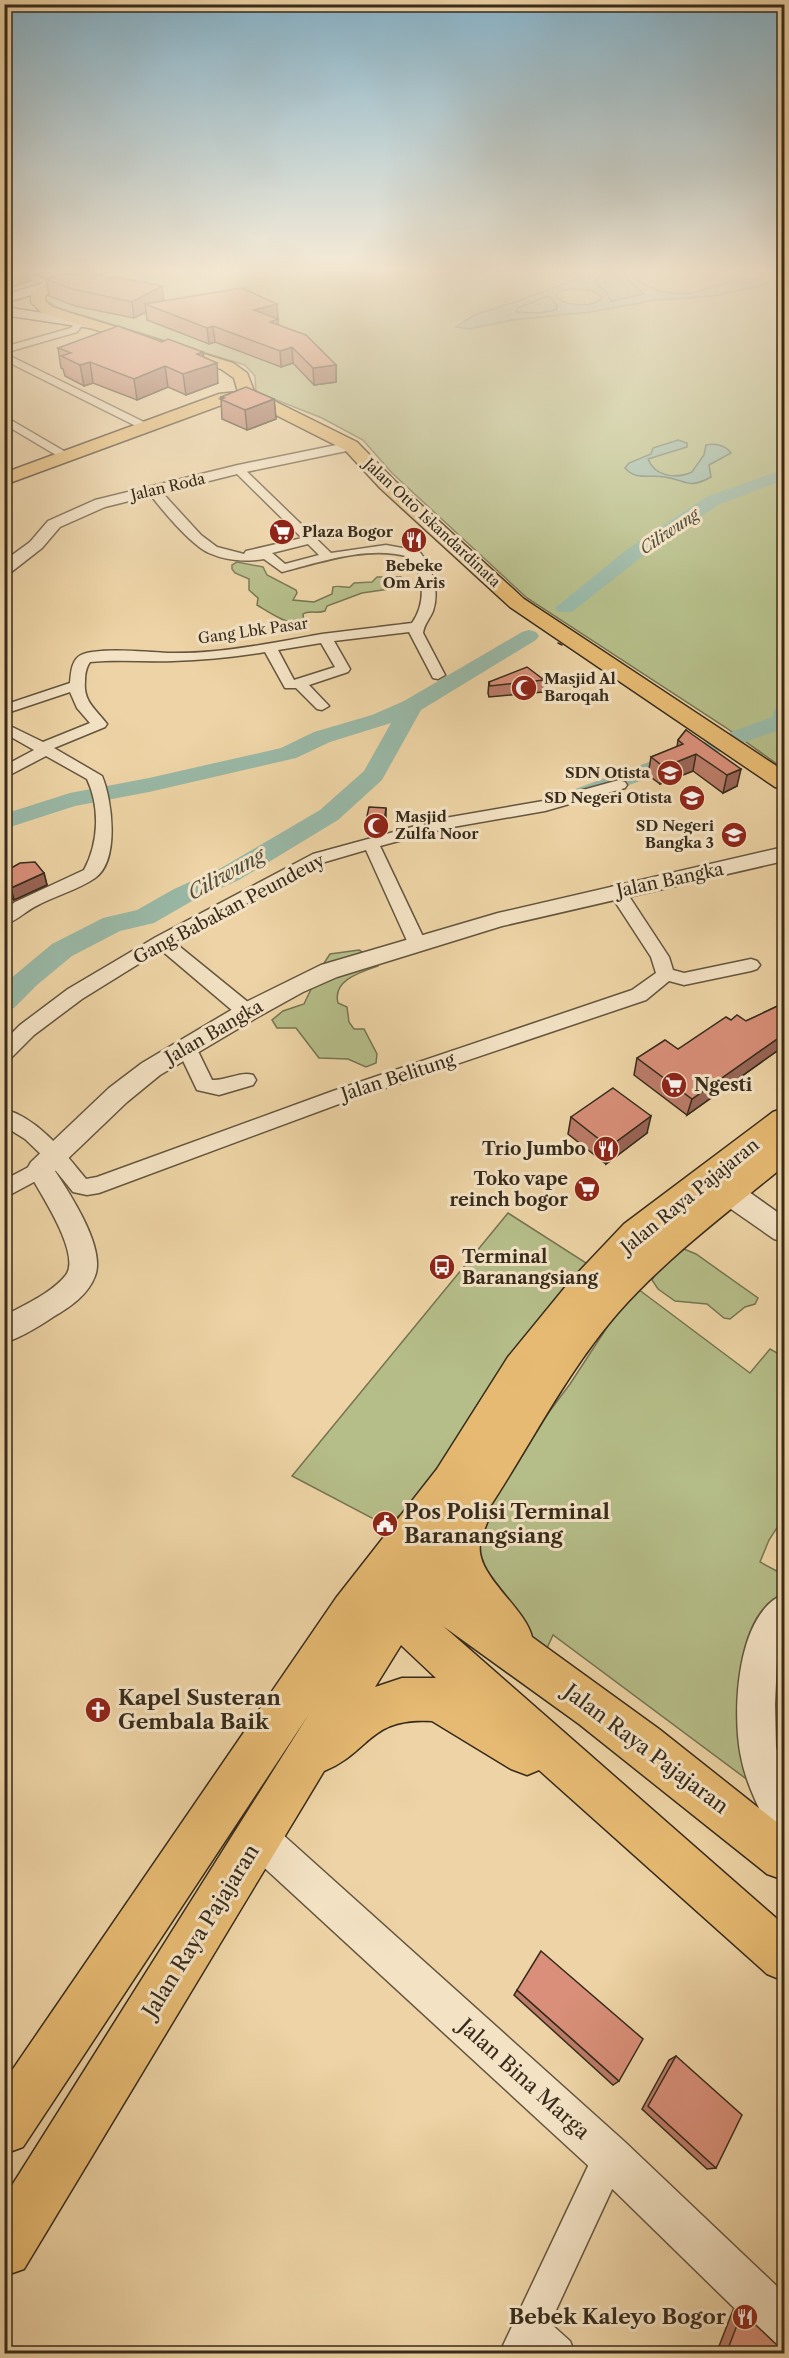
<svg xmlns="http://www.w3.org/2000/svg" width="789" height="2358" viewBox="0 0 789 2358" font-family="'Libre Caslon Text',serif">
<rect width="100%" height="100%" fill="#edd3a5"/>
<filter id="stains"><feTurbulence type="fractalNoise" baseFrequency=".00333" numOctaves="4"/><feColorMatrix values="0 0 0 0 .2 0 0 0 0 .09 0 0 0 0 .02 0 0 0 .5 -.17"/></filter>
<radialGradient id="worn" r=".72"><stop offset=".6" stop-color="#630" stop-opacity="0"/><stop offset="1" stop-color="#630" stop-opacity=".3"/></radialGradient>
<g fill="#b5bd88" stroke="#767452" stroke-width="1.5">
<path d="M 110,271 L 784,271 L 784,769 L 725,727 L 527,598 L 392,473 L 363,440 L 322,418 L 256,392 L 255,376 L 245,365 L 59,308 L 44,299 L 50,291 Z"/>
<path d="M 237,562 L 263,567 L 267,575 L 296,590 L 297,593 L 293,600 L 314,602 L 332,594 L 333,587 C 339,585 344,588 350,587 L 354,583 L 372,582 L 377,577 L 401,577 L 408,583 L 403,587 L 362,593 L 327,606 L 325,611 C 317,614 309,610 303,614 L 304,622 C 289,627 269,612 257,605 L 258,598 L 249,590 L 249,579 L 235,573 L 232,569 L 232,565 Z"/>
<path d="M 359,950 L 377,961 L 378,966 C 361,972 332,980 338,1003 L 347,1007 L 349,1022 L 354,1029 L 364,1029 L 377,1054 L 376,1063 L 366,1067 L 348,1059 L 319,1058 L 296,1028 L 277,1028 L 272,1020 L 283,1011 L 304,1004 L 322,966 L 330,954 Z"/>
<path d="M 508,1213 L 600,1272 L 451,1482 L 385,1525 L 292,1476 Z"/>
<path d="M 684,1249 L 696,1254 L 758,1298 L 755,1304 L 745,1307 L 730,1319 L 724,1318 L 707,1304 L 675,1301 L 658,1289 L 652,1280 L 664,1261 Z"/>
<path d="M 638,1289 L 750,1373 L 770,1349 L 777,1353 L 784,1344 L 784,1517 L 769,1540 L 760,1562 L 784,1575 L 784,1611 L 775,1623 L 759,1686 L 776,1691 L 782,1679 L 784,1681 L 784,1807 L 553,1635 L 538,1668 L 511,1637 L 467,1521 L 570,1384 L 619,1309 Z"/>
</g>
<g fill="#99b8a6" stroke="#72806f" stroke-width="1.5" fill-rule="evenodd">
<path d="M 603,271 L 630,271 C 641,289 670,295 690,293 C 709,291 750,269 768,284 L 714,296 L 655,300 L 591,312 L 511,320 L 470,329 L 456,327 L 474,315 L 515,302 L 576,279 ZM 569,289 L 591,290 L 603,297 C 593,309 567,306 556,297 L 559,292 Z"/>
<path d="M 678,440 L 687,443 L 687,447 L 648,459 C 655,477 676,479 692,472 L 704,455 L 706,445 C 715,443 725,445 731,453 L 709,465 L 711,477 C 688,490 686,480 665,477 C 650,474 636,481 625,468 L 629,463 L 651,454 L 653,448 Z"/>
</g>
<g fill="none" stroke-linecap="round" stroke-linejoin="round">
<g stroke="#687261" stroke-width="1.5">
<path d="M 602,271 L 595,283 L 605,290 L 611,301 L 644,294 L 627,279 L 625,271"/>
<path d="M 548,296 L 557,305 L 556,310 L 539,313 L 516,312 L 518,308 Z"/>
</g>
<g fill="#99b8a6" fill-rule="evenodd">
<path d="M 784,469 L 784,480 L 718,505 L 639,559 L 572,612 L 558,612 L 555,608 L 625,551 L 706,497 Z"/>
<path d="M 529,630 L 536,632 L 539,636 L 536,640 L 421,710 L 382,780 L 338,820 L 239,880 L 192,901 L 154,923 L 120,931 L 72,956 L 37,985 L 14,1008 L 4,1011 L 4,984 L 52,944 L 103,918 L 137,910 L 174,889 L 221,868 L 320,810 L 364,771 L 391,723 L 330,742 L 296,758 L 149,792 L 75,806 L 4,829 L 4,814 L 70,793 L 149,778 L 281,748 L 314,732 L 372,715 L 404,701 L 522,632 Z"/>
<path d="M 784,704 L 784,728 L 591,799 L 583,801 L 575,799 L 571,794 L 575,789 L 772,717 L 776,706 Z"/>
</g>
<g stroke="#64553e" stroke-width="3">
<g id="minor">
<path d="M 8,271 L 22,271 L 56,283 L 51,286 Z"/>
<path d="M 77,320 L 85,322 L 77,332 L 4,353 L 4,347 L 71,328 Z"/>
<path d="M 4,353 L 150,425 L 152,427 L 150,429 L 142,429 L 4,360 Z"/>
<path d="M 4,416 L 69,454 L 71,456 L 65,459 L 61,458 L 4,424 Z"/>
<path d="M 238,466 L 242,467 L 331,553 L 386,545 L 419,551 C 432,568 440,590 433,611 C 430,619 424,624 423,633 L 445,675 L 438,679 L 433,678 L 409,632 L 334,641 L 350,669 L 348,672 L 309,685 L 329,706 L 322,710 L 317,709 L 296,688 L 285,688 L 265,652 C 235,657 204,660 173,661 C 145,662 118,659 90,662 C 86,668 85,674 85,681 C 83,702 96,709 107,724 L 105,727 L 54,748 L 102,776 C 112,799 120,861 95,878 C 79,889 58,895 40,904 C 28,909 17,921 4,925 L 4,910 L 15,902 L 84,870 C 99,842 100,807 87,779 L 46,756 L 4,778 L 4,766 L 34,750 L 4,733 L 4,723 L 43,742 L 90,723 L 77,708 L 70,692 L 4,714 L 4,705 L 70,683 C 71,674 71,660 81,655 C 99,647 148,652 168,653 C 220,654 271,643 322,634 C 352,630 382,627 412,623 C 426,603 425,576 409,557 C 369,545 321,562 282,572 L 264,559 C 246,562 227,561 209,553 C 190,544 160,508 147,490 L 149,487 L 157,487 L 201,535 L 217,547 L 244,554 L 246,551 L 302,538 L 234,471 L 232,469 ZM 308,544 L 319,555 L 285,564 L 272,553 ZM 321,643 L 335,667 L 294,680 L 278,650 Z"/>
<path d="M 619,780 L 625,782 L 627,785 L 625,788 L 545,811 L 447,828 L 380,846 L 426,943 L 423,947 L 411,947 L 408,943 L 366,850 L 325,862 L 174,942 L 254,1007 L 256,1012 L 254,1017 L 247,1019 L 240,1017 L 161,950 L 82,999 L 34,1035 L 11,1058 L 4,1060 L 4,1041 L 20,1025 L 68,989 L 156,937 L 313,854 L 445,818 L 543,801 Z"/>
<path d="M 617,886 L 623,887 L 669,957 L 673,970 L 684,973 L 751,959 L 757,961 L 760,965 L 757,969 L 751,971 L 684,985 L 669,981 L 646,1000 L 347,1101 L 99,1193 L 87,1195 L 73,1192 L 48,1161 L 25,1139 L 4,1126 L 4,1109 C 39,1119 64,1152 86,1179 L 97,1177 L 333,1091 L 632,990 L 656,973 L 651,957 L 608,891 L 611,887 Z"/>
<path d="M 187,1041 L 194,1043 L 212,1080 C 226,1081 240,1071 253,1075 L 256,1080 L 253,1085 L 219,1095 L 197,1090 L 177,1048 L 180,1043 Z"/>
<path d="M 40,1161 L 47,1163 L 50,1169 L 47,1175 L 4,1198 L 4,1180 Z"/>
<path d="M 610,2140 L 622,2145 L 627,2157 L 550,2323 L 570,2341 L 575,2354 L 499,2354 L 598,2145 Z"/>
</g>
</g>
<g stroke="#64553e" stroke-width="3">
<g id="tertiary">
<path d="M 351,442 L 358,446 L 356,449 L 241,473 L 105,507 L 60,527 L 42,548 L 10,573 L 4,574 L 4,561 L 30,542 L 48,521 L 95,500 L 238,465 Z"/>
<path d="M 784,847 L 784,861 L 502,926 L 337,977 L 303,992 L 256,1018 L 160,1075 L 127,1102 L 55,1171 C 70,1194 106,1248 95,1276 C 88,1295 70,1307 53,1317 C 38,1327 22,1337 4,1343 L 4,1316 C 24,1305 52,1293 66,1275 C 82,1253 37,1189 27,1169 L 31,1162 L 109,1088 L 142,1063 L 238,1006 L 321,965 L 498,913 Z"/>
<path d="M 728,1181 L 738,1184 L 784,1217 L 784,1242 L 774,1239 L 718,1200 L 714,1192 L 718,1184 Z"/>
<path d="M 784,1594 L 784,1641 L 779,1651 L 777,1660 L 775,1704 L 776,1747 L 784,1779 L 784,1840 L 771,1834 C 760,1810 746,1784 741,1757 C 732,1713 736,1614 784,1594 Z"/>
<path d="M 258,1818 L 271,1824 L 625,2142 L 784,2293 L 784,2348 L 768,2341 L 595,2172 L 245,1850 L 239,1837 L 245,1824 Z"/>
</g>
</g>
<g stroke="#372b1c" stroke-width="3">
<g id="secondary">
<path d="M 73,274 L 80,278 L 78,281 L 4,303 L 4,295 Z"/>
<path d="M 4,307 L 90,320 L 97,324 L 90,328 L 4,315 Z"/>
</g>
</g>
<g stroke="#372b1c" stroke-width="3">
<path id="primary" d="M 84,271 L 105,271 L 103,274 L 50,292 L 45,296 L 45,301 L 52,307 L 67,312 L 233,363 L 247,373 L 254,391 L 357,442 L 394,480 L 524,599 L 784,771 L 784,789 L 775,787 L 510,607 L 380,488 L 345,450 L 264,409 L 240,402 L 227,403 L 4,485 L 4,473 L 219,394 L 238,392 L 234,378 L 221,369 L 42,313 L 31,302 L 31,294 L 40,286 Z"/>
</g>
<g stroke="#372b1c" stroke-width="3">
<path id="trunk" d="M 784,1108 L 784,1166 C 727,1213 666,1258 617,1314 C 566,1373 531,1444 489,1508 L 491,1513 C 487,1523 482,1534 480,1544 C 475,1575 525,1607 532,1637 L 659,1729 L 784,1828 L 784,1880 L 767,1874 L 579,1724 L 443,1626 L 784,1925 L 784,1981 L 767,1974 L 539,1770 L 527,1775 L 511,1769 L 432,1721 C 368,1717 371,1752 324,1771 L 24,2269 L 4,2276 L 4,2198 L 309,1714 L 23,2147 L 4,2154 L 4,2082 L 336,1598 L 437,1469 L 508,1357 L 571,1280 L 624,1224 L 773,1112 ZM 401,1645 L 436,1678 L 402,1678 L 375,1687 Z"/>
</g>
<use href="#minor" fill="#f3e2c4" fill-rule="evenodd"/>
<use href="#tertiary" fill="#f3e2c4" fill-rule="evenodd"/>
<use href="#secondary" fill="#f3e2c4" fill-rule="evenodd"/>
<use href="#primary" fill="#e6ba72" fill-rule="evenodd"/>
<use href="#trunk" fill="#e6ba72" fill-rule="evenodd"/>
<path stroke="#372b1c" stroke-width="1.5" d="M 558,643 L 562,645"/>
</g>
<g fill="#bb7b68" stroke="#372b1c" stroke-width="1.5">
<path d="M 46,279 L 164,301 L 277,304 L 278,325 L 336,365 L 336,382 L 314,385 L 293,363 L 281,367 L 215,342 L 209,344 L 147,320 L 146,312 L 134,318 L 75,306 L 49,296 Z"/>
<path d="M 58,348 L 204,357 L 218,383 L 186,395 L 168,387 L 137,400 L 93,383 L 84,386 L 65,376 L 63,369 L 61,368 Z"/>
<path d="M 221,397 L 274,399 L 276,419 L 247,430 L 222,419 Z"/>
<path d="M 544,680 L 543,692 L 489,697 L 488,693 L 489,682 Z"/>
<path d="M 686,730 L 737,786 L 723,793 L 693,771 L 660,784 L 648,775 L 651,757 L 677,747 L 678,740 Z"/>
<path d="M 386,820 L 384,832 L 366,832 L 366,821 Z"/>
<path d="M 4,872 L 44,873 L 47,885 L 14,900 L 4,894 Z"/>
<path d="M 784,1003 L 784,1046 L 687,1115 L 634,1075 L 637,1058 L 678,1049 L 746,1021 Z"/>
<path d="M 571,1117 L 647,1133 L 606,1164 L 568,1134 Z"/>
<path d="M 517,1990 L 619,2081 L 613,2085 L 514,1995 Z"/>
<path d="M 676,2056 L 716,2168 L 707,2169 L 642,2109 L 669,2060 Z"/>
<path d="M 733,2310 L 742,2312 L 784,2354 L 716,2354 Z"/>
</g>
<g fill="#986455" stroke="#372b1c" stroke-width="1.5">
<path d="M 4,271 L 29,271 L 30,281 L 4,290 Z"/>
<path d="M 162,286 L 164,302 L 145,304 L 146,312 L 134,318 L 132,302 Z"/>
<path d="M 277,304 L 279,335 L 254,310 Z"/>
<path d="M 213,326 L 215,342 L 209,344 L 207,328 Z"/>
<path d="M 292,347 L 293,363 L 281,367 L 280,351 Z"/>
<path d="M 203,352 L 205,367 L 217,363 L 218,383 L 186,395 L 183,374 L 197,354 Z"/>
<path d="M 90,362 L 93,383 L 84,386 L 80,365 Z"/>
<path d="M 336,365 L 336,382 L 314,385 L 313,368 Z"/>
<path d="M 165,366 L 168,387 L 137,400 L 134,379 Z"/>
<path d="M 274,399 L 276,419 L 247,430 L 245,410 Z"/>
<path d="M 696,754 L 693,771 L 660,784 L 664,767 Z"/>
<path d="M 741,769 L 737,786 L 723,793 L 727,775 Z"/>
<path d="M 386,808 L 386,820 L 384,832 L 384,821 Z"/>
<path d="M 44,873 L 47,885 L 14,900 L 11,888 Z"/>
<path d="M 784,1034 L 784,1046 L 687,1115 L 692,1099 Z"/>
<path d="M 651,1116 L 647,1133 L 606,1164 L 609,1147 Z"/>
</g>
<g fill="#d98f79" stroke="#372b1c" stroke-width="1.5">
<path d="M 86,271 L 90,271 L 111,279 L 116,277 L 162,286 L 132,302 L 72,289 L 46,279 L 64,273 L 74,275 Z"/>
<path d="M 242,288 L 277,304 L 254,310 L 278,319 L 270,322 L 306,335 L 336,365 L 313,368 L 292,347 L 280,351 L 213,326 L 207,328 L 145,304 Z"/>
<path d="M 118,326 L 162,342 L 168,339 L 203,352 L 197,354 L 217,363 L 183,374 L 165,366 L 134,379 L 90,362 L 80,365 L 61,356 L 71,353 L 58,348 Z"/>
<path d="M 246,387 L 274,399 L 245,410 L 220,399 L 224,398 L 221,397 Z"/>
<path d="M 527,667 L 544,680 L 490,686 L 489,682 Z"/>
<path d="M 686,730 L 741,769 L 727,775 L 696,754 L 664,767 L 651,757 L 683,744 L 678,740 Z"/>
<path d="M 369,807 L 386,808 L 384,821 L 366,821 Z"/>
<path d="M 35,862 L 44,873 L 11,888 L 4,884 L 4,872 L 20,863 Z"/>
<path d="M 784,1003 L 784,1034 L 692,1099 L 637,1058 L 665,1040 L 678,1049 L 726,1017 L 731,1020 L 737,1015 L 746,1021 Z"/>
<path d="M 613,1088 L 651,1116 L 609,1147 L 571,1117 Z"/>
<path d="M 541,1951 L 643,2039 L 619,2081 L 517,1990 Z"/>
<path d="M 676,2056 L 742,2115 L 716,2168 L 648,2106 Z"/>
<path d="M 742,2312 L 778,2346 L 784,2349 L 784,2354 L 726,2354 Z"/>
</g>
<linearGradient id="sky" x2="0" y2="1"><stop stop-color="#88b6ce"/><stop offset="0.45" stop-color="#f7ebd6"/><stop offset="1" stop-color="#f7ebd6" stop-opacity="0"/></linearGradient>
<rect width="789" height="601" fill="url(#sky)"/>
<defs>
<g id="supermarket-disc" transform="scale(1.35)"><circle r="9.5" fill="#8f2418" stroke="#f3e2c4"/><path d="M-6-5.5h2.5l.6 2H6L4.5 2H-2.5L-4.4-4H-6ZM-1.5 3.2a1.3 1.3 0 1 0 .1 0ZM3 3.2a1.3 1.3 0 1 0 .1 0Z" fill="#fff"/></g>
<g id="restaurant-disc" transform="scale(1.35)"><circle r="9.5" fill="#8f2418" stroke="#f3e2c4"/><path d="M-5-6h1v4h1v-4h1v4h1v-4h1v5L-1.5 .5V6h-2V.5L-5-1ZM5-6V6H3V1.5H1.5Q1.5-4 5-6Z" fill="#fff"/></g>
<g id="mosque-disc" transform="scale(1.35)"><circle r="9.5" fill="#8f2418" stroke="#f3e2c4"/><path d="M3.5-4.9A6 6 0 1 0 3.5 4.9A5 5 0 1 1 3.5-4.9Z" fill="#fff"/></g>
<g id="school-disc" transform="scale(1.35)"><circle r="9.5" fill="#8f2418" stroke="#f3e2c4"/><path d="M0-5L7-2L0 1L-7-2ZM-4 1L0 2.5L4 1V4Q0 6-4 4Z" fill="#fff"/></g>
<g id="bus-disc" transform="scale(1.35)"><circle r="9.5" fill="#8f2418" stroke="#f3e2c4"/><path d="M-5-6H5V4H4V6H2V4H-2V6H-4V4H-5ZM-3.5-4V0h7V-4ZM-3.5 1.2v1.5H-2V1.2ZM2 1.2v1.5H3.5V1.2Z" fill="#fff"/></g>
<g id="civic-disc" transform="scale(1.35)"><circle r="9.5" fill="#8f2418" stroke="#f3e2c4"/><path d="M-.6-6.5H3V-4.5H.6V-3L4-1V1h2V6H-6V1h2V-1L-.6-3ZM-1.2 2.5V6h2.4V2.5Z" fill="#fff"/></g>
<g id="church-disc" transform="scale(1.35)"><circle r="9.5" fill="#8f2418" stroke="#f3e2c4"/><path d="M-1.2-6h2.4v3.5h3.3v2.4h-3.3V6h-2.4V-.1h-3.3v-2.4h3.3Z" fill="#fff"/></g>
</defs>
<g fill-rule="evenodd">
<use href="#supermarket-disc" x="282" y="532"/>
<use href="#restaurant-disc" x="414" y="540"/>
<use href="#mosque-disc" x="524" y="688"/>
<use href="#school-disc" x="670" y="773"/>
<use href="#school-disc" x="692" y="798"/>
<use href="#mosque-disc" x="376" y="826"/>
<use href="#school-disc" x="734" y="835"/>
<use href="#supermarket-disc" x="674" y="1085"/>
<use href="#restaurant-disc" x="606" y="1149"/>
<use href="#supermarket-disc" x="587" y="1189"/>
<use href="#bus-disc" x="442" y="1267"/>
<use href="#civic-disc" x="385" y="1524"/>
<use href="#church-disc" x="98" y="1710"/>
<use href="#restaurant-disc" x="745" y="2317"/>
</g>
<g text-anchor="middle" stroke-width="6" stroke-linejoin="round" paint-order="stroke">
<g font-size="15" fill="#372b1c" stroke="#f3e2c4">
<text transform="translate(168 487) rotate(-13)" y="5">Jalan Roda</text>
<text transform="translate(432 523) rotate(43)" y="5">Jalan Otto Iskandardinata</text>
<text transform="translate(253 631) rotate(-8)" y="5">Gang Lbk Pasar</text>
</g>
<g font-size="15" font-weight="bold" fill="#372b1c" stroke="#f3e2c4" text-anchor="start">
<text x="302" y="537">Plaza Bogor</text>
<text x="414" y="571" text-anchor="middle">Bebeke<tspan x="414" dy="17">Om Aris</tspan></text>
<text x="544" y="684">Masjid Al<tspan x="544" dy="17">Baroqah</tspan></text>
<text x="650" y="778" text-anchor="end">SDN Otista</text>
<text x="672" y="803" text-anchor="end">SD Negeri Otista</text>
<text x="395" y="822">Masjid<tspan x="395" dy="17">Zulfa Noor</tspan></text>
<text x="714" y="831" text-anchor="end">SD Negeri<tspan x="714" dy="17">Bangka 3</tspan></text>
</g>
<g font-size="16" font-style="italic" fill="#504e3e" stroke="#f3e2c4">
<text transform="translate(669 531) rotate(-34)" y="6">Ciliwung</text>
</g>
<g font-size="18" fill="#372b1c" stroke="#f3e2c4">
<text transform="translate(670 880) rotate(-12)" y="6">Jalan Bangka</text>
<text transform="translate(229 909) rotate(-28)" y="6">Gang Babakan Peundeuy</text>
<text transform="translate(214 1032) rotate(-30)" y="6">Jalan Bangka</text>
<text transform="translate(398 1077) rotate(-18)" y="6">Jalan Belitung</text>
<text transform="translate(690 1196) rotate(-39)" y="6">Jalan Raya Pajajaran</text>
</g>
<g font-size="18" font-weight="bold" fill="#372b1c" stroke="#f3e2c4" text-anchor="start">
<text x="694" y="1091">Ngesti</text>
<text x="586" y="1155" text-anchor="end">Trio Jumbo</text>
<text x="568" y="1185" text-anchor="end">Toko vape<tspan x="568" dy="21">reinch bogor</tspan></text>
<text x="462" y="1263">Terminal<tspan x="462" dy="21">Baranangsiang</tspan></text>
</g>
<g font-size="20" font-style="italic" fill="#504e3e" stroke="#f3e2c4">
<text transform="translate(226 874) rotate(-29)" y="7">Ciliwung</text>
</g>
<g font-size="21" font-weight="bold" fill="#372b1c" stroke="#f3e2c4" text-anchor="start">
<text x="404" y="1519">Pos Polisi Terminal<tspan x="404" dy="24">Baranangsiang</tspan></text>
<text x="118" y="1705">Kapel Susteran<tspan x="118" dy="24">Gembala Baik</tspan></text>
<text x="726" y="2324" text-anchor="end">Bebek Kaleyo Bogor</text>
</g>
<g font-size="21" fill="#372b1c" stroke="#f3e2c4">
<text transform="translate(646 1749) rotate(37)" y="7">Jalan Raya Pajajaran</text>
<text transform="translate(201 1931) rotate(-58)" y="7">Jalan Raya Pajajaran</text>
<text transform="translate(524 2079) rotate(42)" y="7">Jalan Bina Marga</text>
</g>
</g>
<rect width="789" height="2358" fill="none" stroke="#edd3a5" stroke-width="24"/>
<rect x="6" y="6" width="777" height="2346" fill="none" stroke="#372b1c" stroke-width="3"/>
<rect x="12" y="12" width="765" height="2334" fill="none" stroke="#372b1c" stroke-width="1.5"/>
<rect width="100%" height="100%" filter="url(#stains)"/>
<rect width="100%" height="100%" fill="url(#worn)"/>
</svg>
